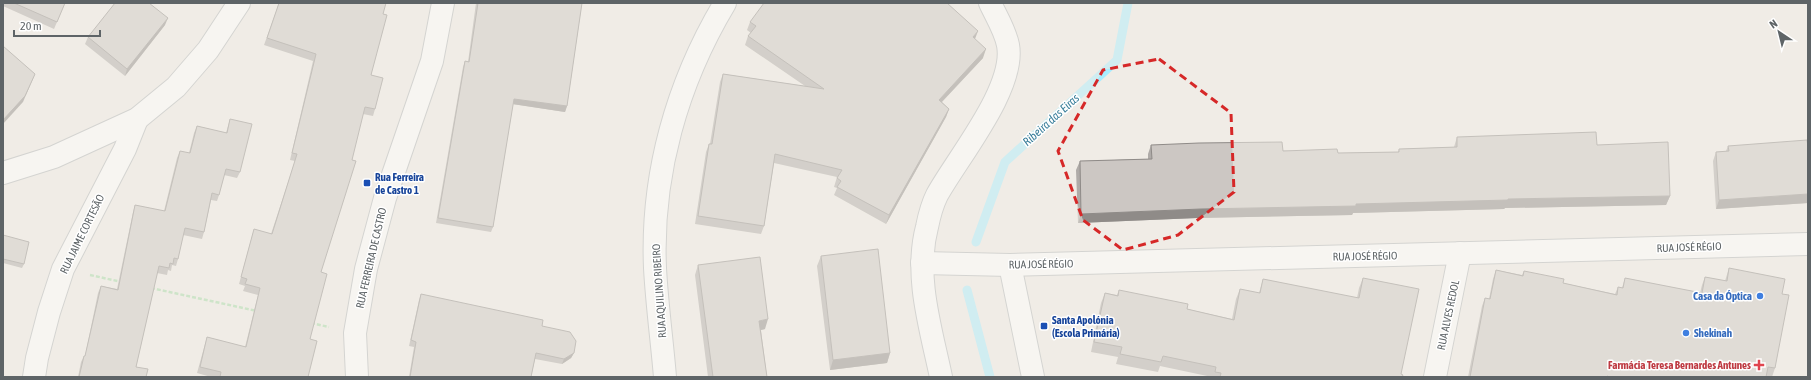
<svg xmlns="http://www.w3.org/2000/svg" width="1811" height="380" viewBox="0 0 1811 380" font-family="'Asap Condensed',sans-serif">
<rect width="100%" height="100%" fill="#f0ece6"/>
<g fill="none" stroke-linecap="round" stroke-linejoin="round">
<g stroke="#a8edff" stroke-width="9">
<path d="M 976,242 L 1005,162 L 1117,60 L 1128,3"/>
<path d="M 967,290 L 990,377"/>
</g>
<g stroke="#b2b6b9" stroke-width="24">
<g id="minor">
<path d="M 3,173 L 54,157 L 137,119 L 176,87 L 208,50 L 239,3"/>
<path d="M 922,263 L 1010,265 L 1808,244"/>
<path d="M 1010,265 L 1033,377"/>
<path d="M 34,377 L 37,358 L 49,312 L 63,269 L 125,149 L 137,119"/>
<path d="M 357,377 L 355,333 L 366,269 L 385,198 L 432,61 L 443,3"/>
<path d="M 665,377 C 662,341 657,305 655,268 C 651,175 677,83 725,3"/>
<path d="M 941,377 C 931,329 914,276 927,227 C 929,217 932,205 937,195 C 958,157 1016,88 1008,45 C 1005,30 996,16 990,3"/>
<path d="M 1435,377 L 1460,253"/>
</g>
</g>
<g stroke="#a5daa7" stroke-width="2.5" stroke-dasharray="4 2" stroke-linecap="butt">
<path d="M 90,275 L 122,282"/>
<path d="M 151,288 L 257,311"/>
<path d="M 311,323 L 329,327"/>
</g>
<use href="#minor" stroke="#fff" stroke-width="22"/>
</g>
<g fill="#afaba8">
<path d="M 4,3 L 65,3 L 54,29 L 3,6 Z"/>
<path d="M 279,3 L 383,14 L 371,75 L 375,109 L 373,116 L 363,114 L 321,272 L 310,339 L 308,377 L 211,377 L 197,373 L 205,344 L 207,337 L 245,347 L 258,295 L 243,291 L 245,286 L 239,284 L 252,236 L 254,229 L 271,234 L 295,161 L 290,160 L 313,61 L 264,45 Z"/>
<path d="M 476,3 L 582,3 L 567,106 L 565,112 L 513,104 L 493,227 L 491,232 L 436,223 L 463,67 L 465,61 L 468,62 Z"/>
<path d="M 750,22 L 975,39 L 983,58 L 942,102 L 949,109 L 946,117 L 886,224 L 834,195 L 837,188 L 834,187 L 837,177 L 774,163 L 764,226 L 761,234 L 695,224 L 706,152 L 709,144 L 710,144 L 720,82 L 723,74 L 805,86 L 745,45 L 748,36 L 751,33 L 747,30 Z"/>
<path d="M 165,25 L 125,76 L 85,44 L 88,37 Z"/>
<path d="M 230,119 L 240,172 L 237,178 L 224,175 L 219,195 L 217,201 L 211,200 L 204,232 L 202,239 L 183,235 L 178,259 L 176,266 L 172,265 L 171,271 L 168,270 L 167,275 L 157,273 L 136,367 L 146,377 L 78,377 L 81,362 L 84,356 L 85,356 L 98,293 L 101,286 L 117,289 L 133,212 L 135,205 L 164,211 L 177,158 L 180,151 L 189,153 L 194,133 L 197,126 L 226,133 Z"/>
<path d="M 1457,137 L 1597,145 L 1670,196 L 1666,205 L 1505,208 L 1504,209 L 1353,213 L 1352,215 L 1197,218 L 1078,223 L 1076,170 L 1080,161 L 1148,159 L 1148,154 L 1151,145 L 1338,153 L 1398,152 L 1399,149 L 1454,147 Z"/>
<path d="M 1728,146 L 1808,147 L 1808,203 L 1716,209 L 1713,161 L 1716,152 L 1726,151 Z"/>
<path d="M 3,235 L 24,264 L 22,268 L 3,263 Z"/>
<path d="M 821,256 L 890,353 L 887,363 L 830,370 L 817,266 Z"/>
<path d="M 698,265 L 765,329 L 761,330 L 767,377 L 708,377 L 695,275 Z"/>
<path d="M 1729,268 L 1782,294 L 1775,368 L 1772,377 L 1766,376 L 1766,377 L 1468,377 L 1482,306 L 1485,298 L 1489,299 L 1493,279 L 1496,270 L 1522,275 L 1524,271 L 1563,283 L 1615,294 L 1618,287 L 1622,288 L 1625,278 L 1700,293 L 1702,285 L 1705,277 L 1725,281 Z"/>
<path d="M 1363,278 L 1402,377 L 1212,377 L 1160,366 L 1158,372 L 1116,364 L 1118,357 L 1091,352 L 1101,303 L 1105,293 L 1117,295 L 1119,290 L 1187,309 L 1232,319 L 1236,299 L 1240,289 L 1259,293 L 1263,279 L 1357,298 L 1359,288 Z"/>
<path d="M 421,294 L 542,326 L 574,353 L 571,358 L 562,364 L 535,359 L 531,377 L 409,377 L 414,347 L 409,346 L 419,300 Z"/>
</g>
<g fill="#8f8b88">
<path d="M 168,18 L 165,25 L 125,76 L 127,69 Z"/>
<path d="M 978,31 L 975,39 L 973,37 Z"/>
<path d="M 986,49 L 983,58 L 936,108 L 939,100 Z"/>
<path d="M 35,74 L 23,102 L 3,124 L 3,120 Z"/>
<path d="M 514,99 L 567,106 L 565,112 L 512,104 Z"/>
<path d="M 949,109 L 946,117 L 886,224 L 889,215 Z"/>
<path d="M 1808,194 L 1808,203 L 1716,209 L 1719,200 Z"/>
<path d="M 1670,196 L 1666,205 L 1505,208 L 1504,209 L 1353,213 L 1352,215 L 1197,218 L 1078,223 L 1081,214 L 1201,209 L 1508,199 Z"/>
<path d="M 768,319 L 765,329 L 756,331 L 759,321 Z"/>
<path d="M 574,353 L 571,358 L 562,364 L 564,359 Z"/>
<path d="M 890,353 L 887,363 L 830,370 L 833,360 Z"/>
</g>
<g fill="#ccc7c3" stroke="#8f8b88">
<path d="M 14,3 L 65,3 L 57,22 Z"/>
<path d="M 115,3 L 149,3 L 168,18 L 127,69 L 88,37 Z"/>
<path d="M 279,3 L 386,3 L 383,14 L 387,15 L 371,75 L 383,78 L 375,109 L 365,107 L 352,160 L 356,161 L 321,272 L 327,274 L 310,339 L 317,341 L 308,377 L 220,377 L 221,372 L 200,367 L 207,337 L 246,347 L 260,288 L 245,284 L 247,279 L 241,277 L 254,229 L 272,234 L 297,154 L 292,153 L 316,54 L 267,38 Z"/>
<path d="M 478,3 L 582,3 L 567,106 L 514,99 L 493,227 L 438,218 L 465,61 L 469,62 Z"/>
<path d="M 764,3 L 947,3 L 978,31 L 973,37 L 986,49 L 939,100 L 949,109 L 889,215 L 837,187 L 841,181 L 837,178 L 842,170 L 775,154 L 764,226 L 698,216 L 709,144 L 712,144 L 723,74 L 824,89 L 748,36 L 756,26 L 750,22 Z"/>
<path d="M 3,46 L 35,74 L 25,96 L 3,120 Z"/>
<path d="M 230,119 L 252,124 L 240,172 L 226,169 L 219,195 L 212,193 L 204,232 L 185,228 L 178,259 L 174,258 L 173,264 L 170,263 L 169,268 L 159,266 L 136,367 L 148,369 L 146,377 L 79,377 L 84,356 L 85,356 L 101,286 L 118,290 L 135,205 L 165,211 L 180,151 L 190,153 L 197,126 L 227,133 Z"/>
<path d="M 1596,132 L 1597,145 L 1668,142 L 1670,196 L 1508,199 L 1508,200 L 1356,204 L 1356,206 L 1201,209 L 1081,214 L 1080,161 L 1152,159 L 1151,145 L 1199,143 L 1282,142 L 1283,151 L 1337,149 L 1338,153 L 1399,152 L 1399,149 L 1457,147 L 1457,137 Z"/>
<path d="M 1807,140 L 1808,147 L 1808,194 L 1719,200 L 1716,152 L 1729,151 L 1728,146 Z"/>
<path d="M 3,235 L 29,242 L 24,264 L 3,259 Z"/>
<path d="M 878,249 L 890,353 L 833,360 L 821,256 Z"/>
<path d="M 760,257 L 768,319 L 759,321 L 767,377 L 713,377 L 698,265 Z"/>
<path d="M 1729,268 L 1785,279 L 1782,294 L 1789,295 L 1775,368 L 1768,367 L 1766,377 L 1610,377 L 1607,376 L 1607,377 L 1470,377 L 1485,298 L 1490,299 L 1496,270 L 1523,276 L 1524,271 L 1564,279 L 1563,283 L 1617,295 L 1618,287 L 1623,288 L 1625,278 L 1702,293 L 1705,277 L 1727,281 Z"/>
<path d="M 1363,278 L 1419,289 L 1401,374 L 1403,375 L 1402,377 L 1220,377 L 1221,373 L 1215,372 L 1216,367 L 1163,356 L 1161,362 L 1120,354 L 1122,347 L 1094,342 L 1105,293 L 1118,296 L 1119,290 L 1188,304 L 1187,309 L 1234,320 L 1240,289 L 1260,293 L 1263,279 L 1359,298 Z"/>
<path d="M 421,294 L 543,320 L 542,326 L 570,332 L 576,341 L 574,353 L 564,359 L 536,353 L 531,377 L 410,377 L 416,342 L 411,340 Z"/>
</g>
<path d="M0 0H1811V380H0ZM 1159,59 L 1231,113 L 1234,192 L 1178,235 L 1123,250 L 1083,220 L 1058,151 L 1103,70 Z" fill="#f0ece6" fill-opacity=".55" fill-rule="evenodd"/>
<path fill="none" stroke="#d62828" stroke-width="3" stroke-dasharray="8 5" stroke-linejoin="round" d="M 1159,59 L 1231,113 L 1234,192 L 1178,235 L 1123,250 L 1083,220 L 1058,151 L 1103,70 Z"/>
<g fill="#1a4fb4" stroke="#fff" stroke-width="1.5">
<rect x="363" y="179" width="8" height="8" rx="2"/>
<rect x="1040" y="322" width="8" height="8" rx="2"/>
</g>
<g fill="#3f7fe0" stroke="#fff" stroke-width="1.5">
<circle cx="1760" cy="296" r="4"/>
<circle cx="1686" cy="333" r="4"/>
</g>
<path fill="#e0444e" stroke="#fff" stroke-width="1.5" d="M1757 359h4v4h4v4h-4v4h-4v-4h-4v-4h4z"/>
<g text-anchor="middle" stroke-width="3" stroke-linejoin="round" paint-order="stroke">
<g font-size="11" font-weight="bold" fill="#164399" stroke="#fff" text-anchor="start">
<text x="375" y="181">Rua Ferreira<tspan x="375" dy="13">de Castro 1</tspan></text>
<text x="1052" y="324">Santa Apolónia<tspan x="1052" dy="13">(Escola Primária)</tspan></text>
</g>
<g font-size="11" fill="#5e6467" stroke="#fff">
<text transform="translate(82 234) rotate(-64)" y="4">RUA JAIME CORTESÃO</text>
<text transform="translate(1689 247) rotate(-2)" y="4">RUA JOSÉ RÉGIO</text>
<text transform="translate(1365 256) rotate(-1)" y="4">RUA JOSÉ RÉGIO</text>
<text transform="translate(371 258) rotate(-77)" y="4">RUA FERREIRA DE CASTRO</text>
<text transform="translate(1041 264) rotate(-1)" y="4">RUA JOSÉ RÉGIO</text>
<text transform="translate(659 291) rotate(-94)" y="4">RUA AQUILINO RIBEIRO</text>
<text transform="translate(1448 315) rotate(-78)" y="4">RUA ALVES REDOL</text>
</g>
<g font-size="11" font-weight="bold" fill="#366cbe" stroke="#fff" text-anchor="end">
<text x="1752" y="300">Casa da Óptica</text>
<text x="1694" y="337" text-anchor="start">Shekinah</text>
</g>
<g font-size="11" font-weight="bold" fill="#be3a42" stroke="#fff" text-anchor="end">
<text x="1751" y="369">Farmácia Teresa Bernardes Antunes</text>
</g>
<g font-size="12" font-style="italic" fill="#397e9a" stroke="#fff">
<text transform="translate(1051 120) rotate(-42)" y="4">Ribeira das Eiras</text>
</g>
</g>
<rect width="1811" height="380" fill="none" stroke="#5e6467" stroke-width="8"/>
<g transform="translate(1779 32) rotate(325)" stroke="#ffffff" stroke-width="3" paint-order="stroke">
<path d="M0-3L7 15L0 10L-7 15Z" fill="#5e6467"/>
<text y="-6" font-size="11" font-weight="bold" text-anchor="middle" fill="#5e6467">N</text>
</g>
<path d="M14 30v6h86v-6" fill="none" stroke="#5e6467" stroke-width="2"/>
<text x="20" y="30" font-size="12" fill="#5e6467" stroke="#ffffff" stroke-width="3" paint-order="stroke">20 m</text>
</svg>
